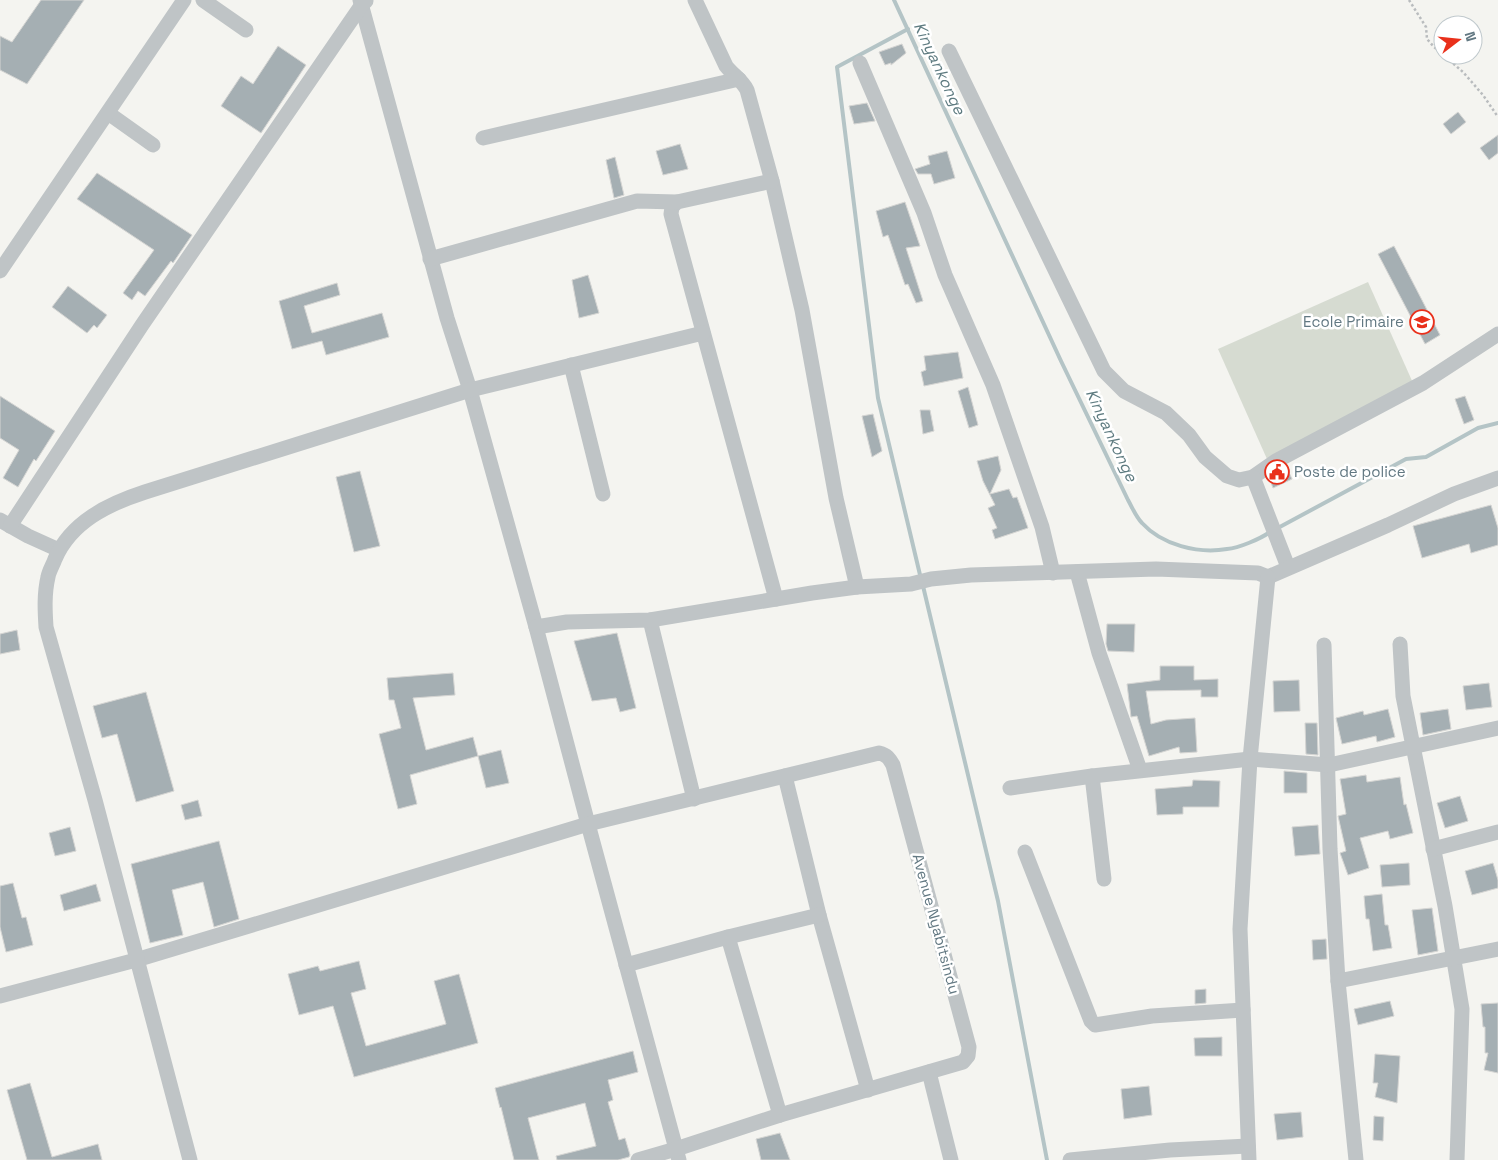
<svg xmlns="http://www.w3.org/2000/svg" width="1498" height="1160" viewBox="0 0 1498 1160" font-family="'Space Grotesk',sans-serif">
<rect width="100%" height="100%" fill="#f4f4f0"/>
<path fill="#d6dbd1" d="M 1368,282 L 1417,392 L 1267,459 L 1218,349 Z"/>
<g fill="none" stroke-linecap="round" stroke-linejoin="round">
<g stroke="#b4c4c6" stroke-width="4">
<path d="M 894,0 L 1061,361 L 1128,500 C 1132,507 1136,517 1142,523 C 1162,545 1198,554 1227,549 C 1239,548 1260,539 1270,532"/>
<path d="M 908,29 L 837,67 L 878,398 L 921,579"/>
<path d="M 1276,529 L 1406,459 L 1426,457 L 1478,428 L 1498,423"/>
<path d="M 923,586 L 998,901 L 1047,1160"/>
</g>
</g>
<g fill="#a5afb3" stroke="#d5d5d3">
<path d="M 41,0 L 84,0 L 27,84 L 0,70 L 0,36 L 12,42 Z"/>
<path d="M 902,44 L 906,53 L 891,65 L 891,63 L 885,65 L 879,52 Z"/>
<path d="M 278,46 L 306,65 L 261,133 L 221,106 L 241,76 L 253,84 Z"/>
<path d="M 867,103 L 875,121 L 854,124 L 849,106 Z"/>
<path d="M 1458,112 L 1466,122 L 1451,134 L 1443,124 Z"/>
<path d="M 1498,135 L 1498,153 L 1489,160 L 1480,148 Z"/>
<path d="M 680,144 L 688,169 L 663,175 L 656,151 Z"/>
<path d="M 947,151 L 955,178 L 934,184 L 931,174 L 918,174 L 915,169 L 930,164 L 928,156 Z"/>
<path d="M 615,157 L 624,195 L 614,198 L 606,160 Z"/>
<path d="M 97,173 L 192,235 L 173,263 L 171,261 L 145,296 L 138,291 L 132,300 L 123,293 L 154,250 L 77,199 Z"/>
<path d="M 905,202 L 920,246 L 906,248 L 923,301 L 916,303 L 908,284 L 905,285 L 888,235 L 883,237 L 876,211 Z"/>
<path d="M 1394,246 L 1440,335 L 1425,344 L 1378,254 Z"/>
<path d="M 588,275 L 599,313 L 579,318 L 572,280 Z"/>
<path d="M 337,283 L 340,295 L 304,306 L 312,333 L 382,313 L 389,337 L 326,355 L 322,341 L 292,349 L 279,301 Z"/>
<path d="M 68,286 L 107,315 L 97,328 L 94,325 L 87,333 L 52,307 Z"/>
<path d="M 958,352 L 963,378 L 924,386 L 921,372 L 926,370 L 924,356 Z"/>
<path d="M 968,387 L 978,425 L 969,428 L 958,391 Z"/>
<path d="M 0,396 L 55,431 L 36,461 L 34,459 L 18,487 L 3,478 L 19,450 L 0,438 Z"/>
<path d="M 1465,396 L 1474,420 L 1464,424 L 1455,399 Z"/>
<path d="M 920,410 L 930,410 L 934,431 L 923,434 Z"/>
<path d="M 873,414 L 882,451 L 872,457 L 862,416 Z"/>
<path d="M 998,456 L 1001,470 L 990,494 L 1009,489 L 1013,498 L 1017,497 L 1028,528 L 995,539 L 992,530 L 997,528 L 988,508 L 995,505 L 983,481 L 977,461 Z"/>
<path d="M 1286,466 L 1292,479 L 1273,488 L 1269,477 Z"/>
<path d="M 360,471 L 380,546 L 354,552 L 336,477 Z"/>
<path d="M 1491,505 L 1498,528 L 1498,545 L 1471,553 L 1469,544 L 1422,558 L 1413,526 Z"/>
<path d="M 1107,624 L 1135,624 L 1134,652 L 1108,651 L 1106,644 Z"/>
<path d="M 17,630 L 20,650 L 0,654 L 0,634 Z"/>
<path d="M 617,633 L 636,708 L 620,712 L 616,698 L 592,701 L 574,641 Z"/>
<path d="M 1160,666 L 1194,666 L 1194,680 L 1218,679 L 1218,697 L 1201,697 L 1201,690 L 1146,691 L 1151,724 L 1166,720 L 1195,718 L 1197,752 L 1180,753 L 1179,747 L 1149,756 L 1137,716 L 1131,717 L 1127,684 L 1160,680 Z"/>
<path d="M 453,673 L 455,695 L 413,698 L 426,750 L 473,737 L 478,756 L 410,775 L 417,804 L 398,809 L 379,734 L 401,728 L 394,700 L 389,700 L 387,678 Z"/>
<path d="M 1299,680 L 1300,711 L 1274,712 L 1273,681 Z"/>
<path d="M 1489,683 L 1492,707 L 1466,710 L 1463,686 Z"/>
<path d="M 146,692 L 174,791 L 136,802 L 117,734 L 102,738 L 93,706 Z"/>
<path d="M 1388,709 L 1395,737 L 1377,742 L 1376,736 L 1342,744 L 1336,718 L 1363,711 L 1364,715 Z"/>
<path d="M 1448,709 L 1451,729 L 1423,735 L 1420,713 Z"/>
<path d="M 1305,723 L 1317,723 L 1318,755 L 1306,754 Z"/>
<path d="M 501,750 L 509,783 L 486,788 L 478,756 Z"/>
<path d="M 1284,771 L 1307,773 L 1307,793 L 1284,793 Z"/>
<path d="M 1366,775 L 1367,782 L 1400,777 L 1404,805 L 1406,804 L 1413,833 L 1390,839 L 1388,831 L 1360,838 L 1369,868 L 1348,875 L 1340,853 L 1346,851 L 1338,816 L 1346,814 L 1340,779 Z"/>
<path d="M 1193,780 L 1220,781 L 1219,807 L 1183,807 L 1183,814 L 1157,815 L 1155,789 L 1192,786 Z"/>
<path d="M 1460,796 L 1468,821 L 1445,828 L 1437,803 Z"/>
<path d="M 198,800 L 202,816 L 185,820 L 181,805 Z"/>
<path d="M 1318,825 L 1320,854 L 1295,856 L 1292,827 Z"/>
<path d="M 70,827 L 76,851 L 55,856 L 49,833 Z"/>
<path d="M 219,841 L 239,919 L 214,927 L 203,882 L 172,890 L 183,935 L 150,943 L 131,864 Z"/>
<path d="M 1409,863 L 1410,885 L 1382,887 L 1380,865 Z"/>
<path d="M 1493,863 L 1498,880 L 1498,888 L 1472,895 L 1465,871 Z"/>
<path d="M 13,883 L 22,918 L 26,917 L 33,945 L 6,952 L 0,927 L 0,886 Z"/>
<path d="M 96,884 L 101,901 L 64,911 L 60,895 Z"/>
<path d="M 1382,894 L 1385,925 L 1388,925 L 1392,948 L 1373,951 L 1369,919 L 1366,919 L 1364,896 Z"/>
<path d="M 1432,908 L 1438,951 L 1418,955 L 1412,910 Z"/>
<path d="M 1326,939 L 1327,959 L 1313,960 L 1312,940 Z"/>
<path d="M 359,961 L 366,989 L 351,993 L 366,1046 L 446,1024 L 434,981 L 459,974 L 478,1043 L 354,1077 L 333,1006 L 299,1015 L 288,974 L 318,966 L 320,971 Z"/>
<path d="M 1206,989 L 1206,1003 L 1195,1004 L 1195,990 Z"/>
<path d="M 1390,1001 L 1394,1016 L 1358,1025 L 1354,1009 Z"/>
<path d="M 1498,1003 L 1498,1073 L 1484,1070 L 1488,1053 L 1485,1053 L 1485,1027 L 1483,1027 L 1481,1004 Z"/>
<path d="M 1222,1037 L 1222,1056 L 1195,1056 L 1194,1038 Z"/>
<path d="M 633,1051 L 638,1072 L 608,1080 L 613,1100 L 608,1102 L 619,1140 L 625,1138 L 630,1155 L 629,1157 L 618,1160 L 557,1160 L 556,1156 L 596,1146 L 585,1103 L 528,1118 L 539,1160 L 514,1160 L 501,1107 L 500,1108 L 495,1088 Z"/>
<path d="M 1375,1054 L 1400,1056 L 1397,1103 L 1375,1097 L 1378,1083 L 1373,1083 Z"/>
<path d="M 30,1083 L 52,1157 L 98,1144 L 102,1160 L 27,1160 L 7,1090 Z"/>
<path d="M 1149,1086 L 1152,1115 L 1124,1119 L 1121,1089 Z"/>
<path d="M 1301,1112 L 1303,1137 L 1277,1140 L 1274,1114 Z"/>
<path d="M 1374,1116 L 1384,1117 L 1383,1141 L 1373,1140 Z"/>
<path d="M 780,1133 L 790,1160 L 761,1160 L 756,1139 Z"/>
</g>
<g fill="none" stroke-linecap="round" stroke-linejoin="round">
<path stroke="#b9bcbe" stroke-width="2.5" stroke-dasharray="2.5 2.5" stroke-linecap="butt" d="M 1409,0 L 1426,27 L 1427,39 L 1434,47 L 1463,72 L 1483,95 L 1498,117"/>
<g stroke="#bfc4c6" stroke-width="15">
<path d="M 203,0 L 246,30"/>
<path d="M 360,0 L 447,318 L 470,390 L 536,627 L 588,824 L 679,1160"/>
<path d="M 695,0 L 726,66 C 733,75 742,80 747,90 L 772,181 L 802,310 L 836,498 L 857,587"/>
<path d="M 949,51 L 1104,371 L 1124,391 L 1166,413 L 1189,435 L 1205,457 L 1227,476 L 1239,480 L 1253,477 L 1276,461 L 1423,383 L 1498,334"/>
<path d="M 860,63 L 924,213 L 945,275 L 993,385 L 1042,527 L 1053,573"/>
<path d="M 108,113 L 153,145"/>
<path d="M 483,138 L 739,79"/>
<path d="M 772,181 L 677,202 L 672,207 L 671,214 L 776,599"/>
<path d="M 430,259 L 637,201 L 677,202"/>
<path d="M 0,271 L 184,0"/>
<path d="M 571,365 L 603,494"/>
<path d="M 1253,477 L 1288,567"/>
<path d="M 0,520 L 28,536 L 59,550"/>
<path d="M 10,526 L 142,325 L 361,6 L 366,1"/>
<path d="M 1077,572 L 1099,653 L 1140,770"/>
<path d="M 650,620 L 694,799"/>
<path d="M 536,627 L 567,622 L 650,620 L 812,593 L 857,587 L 911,584 L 931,579 L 971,575 L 1156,569 L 1258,573 L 1268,577 L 1388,525 L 1454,494 L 1498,478"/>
<path d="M 1400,644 L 1403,696 L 1445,906 L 1462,1009 L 1457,1160"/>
<path d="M 1324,645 L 1330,849 L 1338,981 L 1356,1160"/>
<path d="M 785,776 L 819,915 L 868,1090"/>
<path d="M 1092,776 L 1104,879"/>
<path d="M 1010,788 L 1092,776 L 1250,759 L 1329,765 L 1498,728"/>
<path d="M 1433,849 L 1498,832"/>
<path d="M 1025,852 L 1091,1021 L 1095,1025 L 1152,1016 L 1243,1010"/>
<path d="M 728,937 L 780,1115"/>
<path d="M 626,965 L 728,937 L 819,915"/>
<path d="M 1338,981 L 1498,949"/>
<path d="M 0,996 L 136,960 L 588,824 L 879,753 C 887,755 889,758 893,765 L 969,1047 L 968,1056 L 963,1062 L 780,1115 L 676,1149 L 638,1160"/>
<path d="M 929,1072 L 951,1160"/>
<path d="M 190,1160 L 95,800 L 46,627 C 45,611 44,594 48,577 C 49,571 53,565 55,559 C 71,522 108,504 145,492 L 470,390 L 703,333"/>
<path d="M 1070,1160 L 1170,1150 L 1248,1146"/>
<path d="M 1249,1160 L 1240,929 L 1250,759 L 1268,577"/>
</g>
</g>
<defs>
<g id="school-ring" transform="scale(1.25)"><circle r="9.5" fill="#fff" stroke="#e9301b" stroke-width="1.5"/><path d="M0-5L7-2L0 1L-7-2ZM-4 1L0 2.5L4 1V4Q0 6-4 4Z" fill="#e9301b"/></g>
<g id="civic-ring" transform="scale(1.25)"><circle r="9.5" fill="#fff" stroke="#e9301b" stroke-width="1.5"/><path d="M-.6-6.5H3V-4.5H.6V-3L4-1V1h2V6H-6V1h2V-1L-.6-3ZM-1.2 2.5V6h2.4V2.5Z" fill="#e9301b"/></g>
</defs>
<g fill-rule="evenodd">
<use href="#school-ring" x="1422" y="322"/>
<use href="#civic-ring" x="1277" y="472"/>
</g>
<g text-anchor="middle" stroke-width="5" stroke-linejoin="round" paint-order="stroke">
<g font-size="15" fill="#627882" stroke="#fff" text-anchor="end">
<text x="1404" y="327">Ecole Primaire</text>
<text x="1294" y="477" text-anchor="start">Poste de police</text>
</g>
<g font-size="15" fill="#627882" stroke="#fff">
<text transform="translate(936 924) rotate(75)" y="5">Avenue Nyabitsindu</text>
</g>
<g font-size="16" font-style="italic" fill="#5e7b80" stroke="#fff">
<text transform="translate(940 68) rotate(65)" y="6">Kinyankonge</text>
<text transform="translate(1112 435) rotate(65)" y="6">Kinyankonge</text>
</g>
</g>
<g transform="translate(1458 40) rotate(74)"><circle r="24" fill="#ffffff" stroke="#c0c9cd"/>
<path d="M0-4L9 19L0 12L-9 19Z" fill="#e9301b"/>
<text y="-8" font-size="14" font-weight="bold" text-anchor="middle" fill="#627882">N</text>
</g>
</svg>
